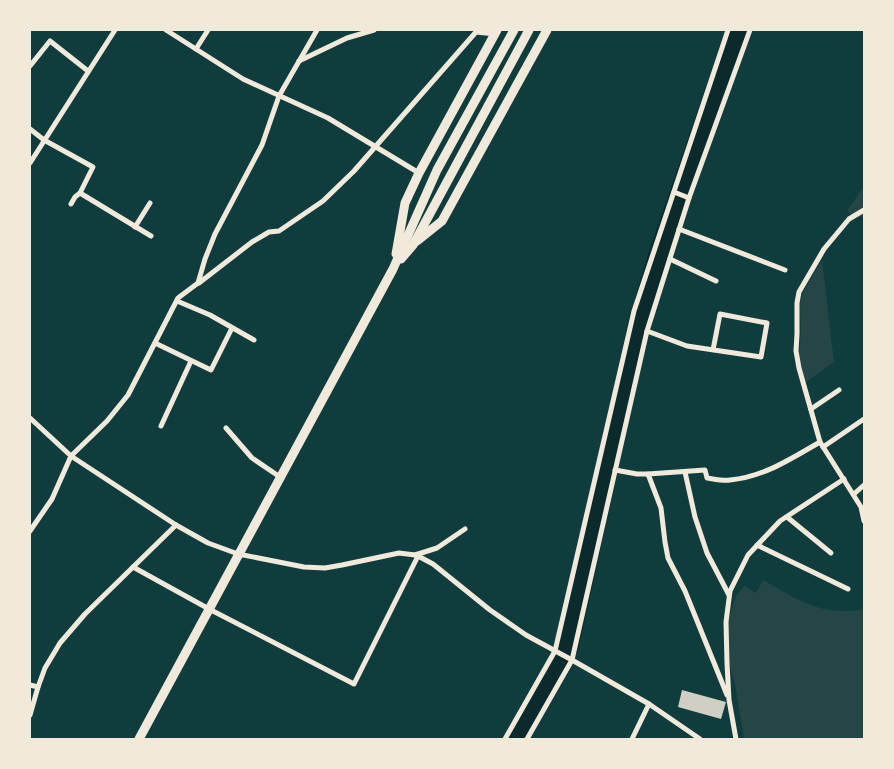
<svg xmlns="http://www.w3.org/2000/svg" width="894" height="769" viewBox="0 0 894 769" font-family="'Alegreya Sans',sans-serif">
<rect width="100%" height="100%" fill="#0f3d3e"/>
<g fill="#244646">
<path d="M 864,188 L 864,216 L 855,217 L 847,211 L 862,189 Z"/>
<path d="M 822,260 L 834,362 L 806,382 L 801,368 L 799,353 L 801,331 L 800,304 L 803,292 Z"/>
<path d="M 763,580 C 798,600 822,617 864,609 L 864,739 L 744,739 L 735,684 L 726,653 L 728,622 L 736,596 L 744,586 L 756,593 Z"/>
</g>
<g fill="none" stroke-linecap="round" stroke-linejoin="round">
<path stroke="#0a2a2b" stroke-width="22" d="M 517,739 L 561,663 L 568,645 L 640,320 L 658,259 L 737,30"/>
</g>
<path fill="#cfcfc3" d="M 682,690 L 726,702 L 721,719 L 678,707 Z"/>
<g fill="none" stroke-linecap="round" stroke-linejoin="round">
<g stroke="#f1e9da" stroke-width="5">
<path d="M 166,30 L 243,79 L 328,118 L 419,173"/>
<path d="M 196,49 L 208,30"/>
<path d="M 299,61 L 347,38 L 374,30"/>
<path d="M 30,66 L 50,41 L 88,71"/>
<path d="M 30,129 L 44,140 L 93,167 L 80,193 L 151,236"/>
<path d="M 30,163 L 115,30"/>
<path d="M 674,192 L 689,198"/>
<path d="M 71,204 L 75,197 L 80,193"/>
<path d="M 864,210 L 849,219 L 824,249 L 799,292 L 797,303 L 797,334 L 796,351 L 799,368 L 820,442 L 861,507 L 864,521"/>
<path d="M 135,227 L 150,203"/>
<path d="M 679,229 L 785,270"/>
<path d="M 670,259 L 716,281"/>
<path d="M 199,283 L 252,242 L 269,232 L 279,231 L 323,201 L 354,171 L 476,32 L 495,34"/>
<path d="M 177,301 L 210,315 L 254,340"/>
<path d="M 647,331 L 687,346 L 761,357 L 767,323 L 720,314 L 713,350"/>
<path d="M 155,343 L 211,370 L 232,328"/>
<path d="M 811,409 L 839,390"/>
<path d="M 30,418 L 71,456 L 176,525 L 208,543 L 238,554 L 304,567 L 325,568 L 342,565 L 399,553 L 415,555 L 418,556 L 433,564 L 490,610 L 526,635 L 572,660 L 649,704 L 700,739"/>
<path d="M 161,426 L 191,361"/>
<path d="M 226,428 L 252,458 L 280,477"/>
<path d="M 823,447 L 864,419"/>
<path d="M 615,470 L 637,474 L 648,474 L 705,470 L 707,478 C 714,479 723,481 730,480 C 764,477 792,458 820,442"/>
<path d="M 685,472 L 695,517 L 707,553 L 729,595"/>
<path d="M 648,474 L 661,508 L 665,542 L 668,558 L 685,591 L 727,695"/>
<path d="M 854,494 L 864,485"/>
<path d="M 787,517 L 831,553"/>
<path d="M 30,531 L 52,499 L 71,456 L 107,421 L 128,395 L 178,298 L 198,283 L 205,259 L 215,234 L 262,145 L 279,96 L 317,30"/>
<path d="M 757,545 L 848,589"/>
<path d="M 415,555 L 437,548 L 465,529"/>
<path d="M 133,567 L 209,609 L 354,684 L 418,556"/>
<path d="M 30,685 L 38,687"/>
<path d="M 30,715 L 38,687 L 45,668 L 60,643 L 85,614 L 176,525"/>
<path d="M 505,739 L 555,651 L 634,311 L 728,30"/>
<path d="M 527,739 L 572,660 L 647,331 L 689,198 L 750,30"/>
<path d="M 632,739 L 649,704"/>
<path d="M 736,739 L 729,700 L 727,663 L 726,622 L 730,591 L 748,555 L 780,521 L 844,479"/>
</g>
<g stroke="#f1e9da" stroke-width="9">
<path d="M 417,241 L 442,221 L 547,30"/>
<path d="M 396,254 L 405,203 L 419,173 L 497,30"/>
<path d="M 401,259 L 413,245 L 529,30"/>
<path d="M 139,739 L 393,269 L 437,170 L 514,30"/>
</g>
</g>
<rect width="894" height="769" fill="none" stroke="#f1e9da" stroke-width="62"/>
</svg>
